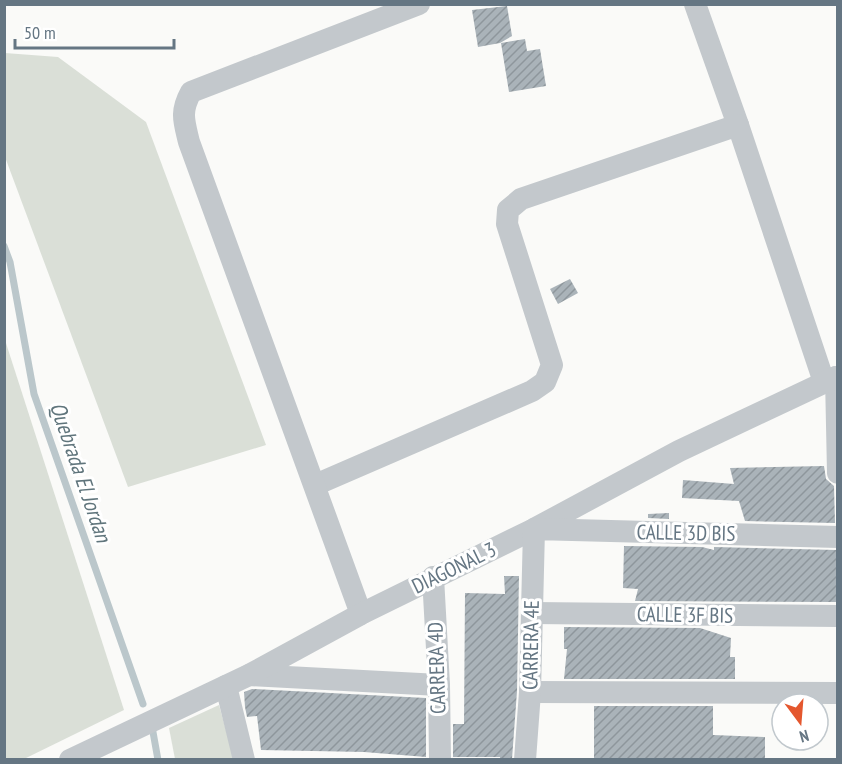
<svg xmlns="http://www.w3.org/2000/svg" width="842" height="764" viewBox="0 0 842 764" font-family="'PT Sans Narrow',sans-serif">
<defs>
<pattern id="building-hatch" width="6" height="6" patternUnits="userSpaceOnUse" patternTransform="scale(1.5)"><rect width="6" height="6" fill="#aab3b9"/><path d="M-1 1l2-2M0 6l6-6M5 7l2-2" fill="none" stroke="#8e969c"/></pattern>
</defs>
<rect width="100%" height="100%" fill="#fafaf8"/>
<g fill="#dadfd7">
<path d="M 5,53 L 58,57 L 146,122 L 266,445 L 128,487 L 5,157 Z"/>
<path d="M 5,340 L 124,710 L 22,760 L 4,759 Z"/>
<path d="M 219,705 L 234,759 L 175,759 L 169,728 Z"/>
</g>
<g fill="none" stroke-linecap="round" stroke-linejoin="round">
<g stroke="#bbc7cb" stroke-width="7">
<path d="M 4,246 L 10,262 L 34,394 L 143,704"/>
<path d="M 153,732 L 158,760"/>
</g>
</g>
<g fill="url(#building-hatch)">
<path d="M 507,6 L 512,36 L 500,43 L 478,47 L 472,10 Z"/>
<path d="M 525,39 L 527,51 L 540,49 L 546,86 L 509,92 L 501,43 Z"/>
<path d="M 570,279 L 578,293 L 558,304 L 550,289 Z"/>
<path d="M 824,466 L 826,479 L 834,486 L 835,523 L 745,521 L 739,501 L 682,498 L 683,480 L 734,484 L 730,468 Z"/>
<path d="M 669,513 L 669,519 L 648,518 L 648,514 Z"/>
<path d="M 624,546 L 702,547 L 714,550 L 714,547 L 837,550 L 837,602 L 635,601 L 638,589 L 623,588 Z"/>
<path d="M 504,576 L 519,576 L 517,691 L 512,759 L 500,759 L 500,757 L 453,757 L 453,724 L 464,724 L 465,593 L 505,594 Z"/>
<path d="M 564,627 L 700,628 L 731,638 L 730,657 L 735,657 L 735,679 L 564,679 L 567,649 L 564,649 Z"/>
<path d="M 252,689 L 426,698 L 426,757 L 364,752 L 261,750 L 257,716 L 247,717 L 245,707 L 244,692 Z"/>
<path d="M 594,706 L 713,706 L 713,735 L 765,737 L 765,759 L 594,759 Z"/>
</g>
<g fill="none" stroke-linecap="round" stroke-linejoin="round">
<g stroke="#c3c8cc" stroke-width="22">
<path d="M 695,4 L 738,125"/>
<path d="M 836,377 L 838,473"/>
<path d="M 315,485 L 532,391 L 545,382 L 552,365 L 507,224 L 508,210 L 521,199 L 738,125 L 824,382"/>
<path d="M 433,577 L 439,685 L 440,760"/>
<path d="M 532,613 L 838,616"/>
<path d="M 361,614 L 189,142 C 184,121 180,112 191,92 L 419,4"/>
<path d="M 249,675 L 439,685"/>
<path d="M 226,686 L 244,760"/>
<path d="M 530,692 L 838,693"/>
<path d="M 70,760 L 249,675 L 361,614 L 534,529 L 679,451 L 836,377"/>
<path d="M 525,760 L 530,692 L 534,529 L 838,537"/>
</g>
</g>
<g text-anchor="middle" stroke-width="6" stroke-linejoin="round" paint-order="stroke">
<g font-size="21" fill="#657683" stroke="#fff">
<text transform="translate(686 533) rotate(1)" y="7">CALLE 3D BIS</text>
<text transform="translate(454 568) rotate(-26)" y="7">DIAGONAL 3</text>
<text transform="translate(685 615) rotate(1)" y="7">CALLE 3F BIS</text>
<text transform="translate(531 645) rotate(-89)" y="7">CARRERA 4E</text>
<text transform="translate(437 668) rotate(-92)" y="7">CARRERA 4D</text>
</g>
<g font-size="22" font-style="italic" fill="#60757c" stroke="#fff">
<text transform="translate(81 472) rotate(71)" y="8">Quebrada El Jordan</text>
</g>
</g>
<rect width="842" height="764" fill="none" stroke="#657683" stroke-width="12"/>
<g transform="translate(800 722) rotate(164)"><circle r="28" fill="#ffffff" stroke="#c1c8cd" stroke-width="1.5"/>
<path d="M0-4.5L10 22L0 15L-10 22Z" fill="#e4572e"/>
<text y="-9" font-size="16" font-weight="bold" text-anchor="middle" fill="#657683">N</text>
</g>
<path d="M15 39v9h159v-9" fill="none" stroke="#657683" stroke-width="3"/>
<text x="24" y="39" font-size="18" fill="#657683" stroke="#ffffff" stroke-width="4.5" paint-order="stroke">50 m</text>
</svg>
